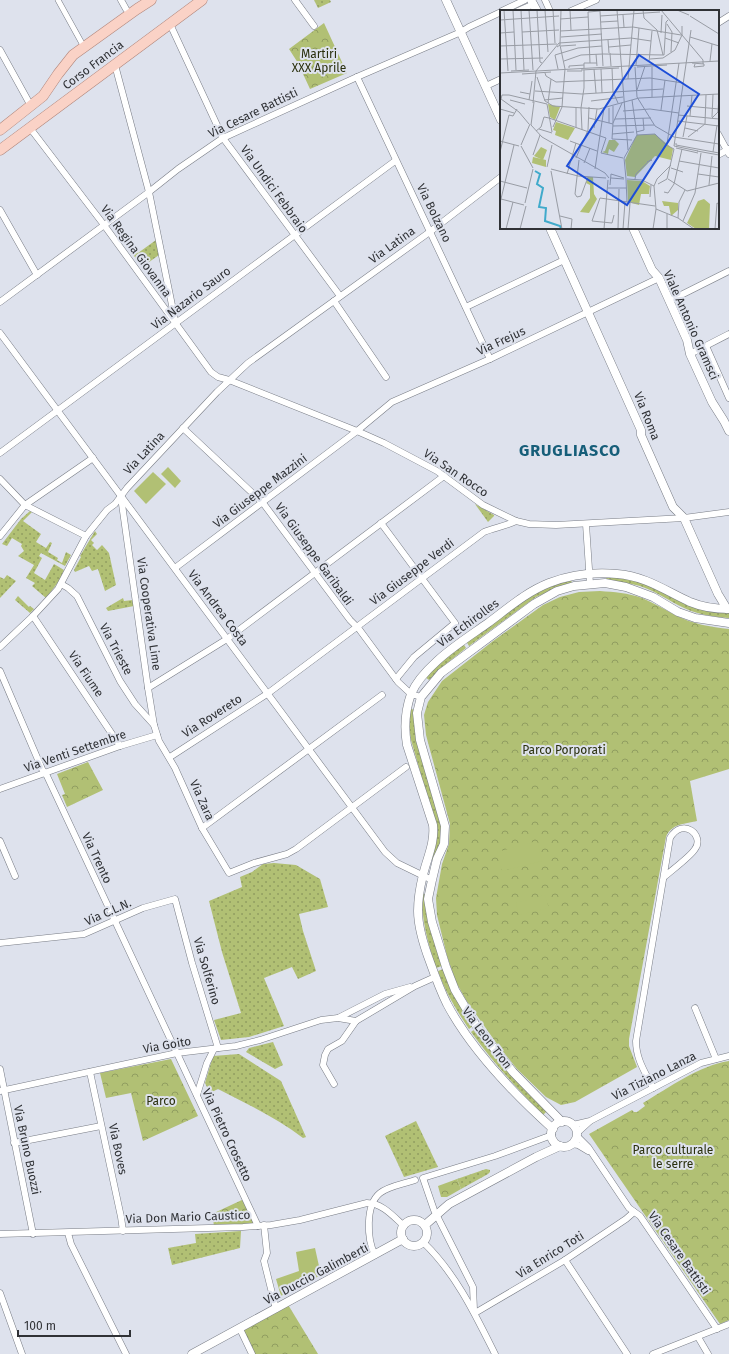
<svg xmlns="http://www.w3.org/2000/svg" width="729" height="1354" viewBox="0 0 729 1354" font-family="'Fira Sans',sans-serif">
<defs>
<pattern id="grass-dots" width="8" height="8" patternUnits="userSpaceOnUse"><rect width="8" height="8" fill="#b1c074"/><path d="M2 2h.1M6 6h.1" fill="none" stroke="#909d60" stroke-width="1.8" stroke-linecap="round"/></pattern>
<pattern id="park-crowns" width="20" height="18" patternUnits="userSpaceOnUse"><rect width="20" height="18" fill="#b1c074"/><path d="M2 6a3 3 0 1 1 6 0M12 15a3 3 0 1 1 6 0" fill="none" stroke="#909d60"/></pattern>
</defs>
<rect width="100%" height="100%" fill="#dee2ed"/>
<g fill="url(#grass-dots)">
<path d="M 314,0 L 330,0 L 331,2 L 318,8 Z"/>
<path d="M 125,234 L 138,253 L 156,240 L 159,255 L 142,267 L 122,239 Z"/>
<path d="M 475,504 L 494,515 L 494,516 L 488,522 Z"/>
<path d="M 30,511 L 32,512 L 23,521 L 41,534 L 36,542 L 46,548 L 50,542 L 52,543 L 48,552 L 58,558 L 57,560 L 62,563 L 66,552 L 71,555 L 65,566 L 41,553 L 39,556 L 42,558 L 34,573 L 45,580 L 54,564 L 64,570 L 59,581 L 46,598 L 32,586 L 35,583 L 26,578 L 34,565 L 18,556 L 24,551 L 21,546 L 22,544 L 12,538 L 7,546 L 2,544 L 21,519 Z"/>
<path d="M 95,531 L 97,534 L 91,540 L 94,543 L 92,545 L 97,550 L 102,545 L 109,553 L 116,585 L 105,591 L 98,569 L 92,571 L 89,566 L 75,572 L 74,570 L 81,557 L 80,556 Z"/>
<path d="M 7,575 L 16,581 L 0,598 L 0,577 L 4,579 Z"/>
<path d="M 607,575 L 634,578 L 729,612 L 729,618 C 712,617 694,614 678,605 C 665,598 654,591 640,586 C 629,583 617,582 606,580 Z"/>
<path d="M 571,578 L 572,584 L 555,589 L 536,597 L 469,646 L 466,641 L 529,595 Z"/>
<path d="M 18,596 L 29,607 L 30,606 L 34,609 L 30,613 L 15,600 Z"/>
<path d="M 123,598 L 124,601 L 133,600 L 134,606 L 108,611 L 106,608 Z"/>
<path d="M 463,643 L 466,648 L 441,668 L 429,680 L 425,677 Z"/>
<path d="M 410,709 L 416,710 L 441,823 L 442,837 L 436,861 L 430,859 L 435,823 L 411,740 L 409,726 Z"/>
<path d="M 274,863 L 296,865 L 320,879 L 328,907 L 299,914 L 303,931 L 316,971 L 298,979 L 292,967 L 264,978 L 284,1026 L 249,1037 L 221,1040 L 214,1020 L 241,1013 L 222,952 L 209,901 L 242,887 L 240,877 L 252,872 L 263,864 Z"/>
<path d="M 422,894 L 427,894 L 442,966 L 436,968 C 428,943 421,919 422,894 Z"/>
<path d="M 443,969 L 473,1026 L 469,1029 C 457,1011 445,992 438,971 Z"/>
<path d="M 475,1029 L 547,1111 L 543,1115 C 517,1089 493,1062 471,1032 Z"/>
<path d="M 273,1042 L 283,1065 L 275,1069 L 246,1052 L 249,1048 Z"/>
<path d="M 239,1054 L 281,1081 L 306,1137 L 303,1138 C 277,1118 247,1104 218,1089 L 210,1093 L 205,1083 L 213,1056 Z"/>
<path d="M 416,1121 L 438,1167 L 404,1177 L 385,1136 Z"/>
<path d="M 486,1169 L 490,1170 L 490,1172 L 488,1174 L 461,1189 L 457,1179 Z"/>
<path d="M 241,1231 L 240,1248 L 172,1265 L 168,1248 L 196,1243 L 195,1234 Z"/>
</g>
<g fill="url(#park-crowns)">
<path d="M 324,23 L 347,73 L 310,89 L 298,63 L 289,49 Z"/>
<path d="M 600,591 C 614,592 628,593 642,598 C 654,603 664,609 675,615 C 692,624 711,627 729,629 L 729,769 L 690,781 L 697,821 C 684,824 671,824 666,837 L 629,1039 L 629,1046 L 637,1067 L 575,1102 L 561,1105 L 546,1097 L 517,1069 L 497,1044 L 466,1000 L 456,982 L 447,956 L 437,915 L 436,898 L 442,864 L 449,844 L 450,824 L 426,735 L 424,715 L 428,702 L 442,681 L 493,641 L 543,605 L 560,597 L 579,592 Z"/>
<path d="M 88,762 L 103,790 L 67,807 L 62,795 L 65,794 L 57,774 Z"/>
<path d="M 171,1059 L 198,1116 L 143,1141 L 131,1093 L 106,1098 L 100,1073 Z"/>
<path d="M 729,1061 L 729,1320 L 720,1324 L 589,1134 L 632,1110 L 634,1112 L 637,1112 L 645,1106 L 643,1103 C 670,1087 698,1066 729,1061 Z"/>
<path d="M 457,1179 L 461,1189 L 447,1197 L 441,1197 L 438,1186 Z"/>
<path d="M 244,1199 L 255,1224 L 214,1226 L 212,1214 Z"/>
<path d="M 287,1303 L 318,1354 L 251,1354 L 240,1329 Z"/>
</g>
<g fill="#b1c074">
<path d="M 168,467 L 181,481 L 175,488 L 161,474 Z"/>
<path d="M 153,472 L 166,484 L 146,504 L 134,491 Z"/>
<path d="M 537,841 L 542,861 L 502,871 L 497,852 Z"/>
<path d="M 545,895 L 549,908 L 519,915 L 516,903 Z"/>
<path d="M 315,1248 L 321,1275 L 281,1296 L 276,1279 L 299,1271 L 296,1252 Z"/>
</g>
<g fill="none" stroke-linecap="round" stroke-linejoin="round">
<g stroke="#787c85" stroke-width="6">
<path id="pedestrian" d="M 58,0 L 84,47"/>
</g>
<g stroke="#787c85" stroke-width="7">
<g id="minor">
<path d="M 121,0 L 126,9"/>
<path d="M 295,0 L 314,26"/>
<path d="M 545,0 L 550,11"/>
<path d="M 502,11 L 525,0"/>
<path d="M 518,11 L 534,4"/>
<path d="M 571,11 L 596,0"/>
<path d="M 718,23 L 729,16"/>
<path d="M 170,24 L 223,138 L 340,296"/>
<path d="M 0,50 L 31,106"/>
<path d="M 115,65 L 149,192 L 175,320"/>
<path d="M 357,77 L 490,359"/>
<path d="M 486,86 L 501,79"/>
<path d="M 30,128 L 104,225 L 211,372 L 218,377 L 229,380 L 357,431 L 384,443 L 437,471 L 483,505 L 516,521 L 529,524 L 556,525 L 684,518 L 729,512"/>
<path d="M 718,134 L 729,154"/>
<path d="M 718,155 L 729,149"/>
<path d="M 0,210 L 37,275"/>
<path d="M 334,301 L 386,377"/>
<path d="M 669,301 L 729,271"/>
<path d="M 0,302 L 149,192 L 178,169 L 223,138 L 357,77 L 461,32 L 469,27 L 501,12"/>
<path d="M 466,307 L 564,260"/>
<path d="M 0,333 L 385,852 L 397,863 L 432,880"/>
<path d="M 706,346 L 729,398"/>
<path d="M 690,354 L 729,334"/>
<path d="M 183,428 L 263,503 L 350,620 L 359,629 L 398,682 L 411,694 L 421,697"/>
<path d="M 0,453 L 395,161"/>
<path d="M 0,479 L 25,505 L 86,536"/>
<path d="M 121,497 L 148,688 L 154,725 L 159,741 L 175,768 L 202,828 L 229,873 L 254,863 L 287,854 L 296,849 L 406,767"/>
<path d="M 381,523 L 455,623 L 414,657 L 396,679"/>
<path d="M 586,524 L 590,584"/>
<path d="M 0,536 L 25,505 L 93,458"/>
<path d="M 175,568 L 357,431 L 392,402 L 490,359 L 659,278"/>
<path d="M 61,584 L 68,588 L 77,596 L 120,681 L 135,704 L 154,725"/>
<path d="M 33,616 L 120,746"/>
<path d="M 0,647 L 33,616 L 58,589 L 86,536 L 107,510 L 115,504 L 127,488 L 217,392 L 248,363 L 431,231 L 501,177"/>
<path d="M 0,671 L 42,769 L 47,776 L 258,1226"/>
<path d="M 148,688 L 227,639 L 444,476"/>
<path d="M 170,757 L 267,694 L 484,532 C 494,528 506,526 516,521"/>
<path d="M 0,789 L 120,746 L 157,735"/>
<path d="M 202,828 L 382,695"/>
<path d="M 0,841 L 15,876"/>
<path d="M 0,943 L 84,934 L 143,908 L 175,899 L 192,963 L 218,1048"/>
<path d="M 695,1008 L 716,1059"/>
<path d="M 338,1018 L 385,994 L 410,987"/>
<path d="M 0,1069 L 33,1234"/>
<path d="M 90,1072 L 121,1217 L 123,1231"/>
<path d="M 334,1084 L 323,1065 L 325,1055 L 328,1049 L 342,1041 L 356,1021 L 415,986 L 435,977"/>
<path d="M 653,1088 C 645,1072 636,1059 636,1041 L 670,838 C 683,816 705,836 695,849 C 691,856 672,870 664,877"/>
<path d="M 0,1091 L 177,1053 L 236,1046 L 260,1040 L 321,1020 L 338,1018 L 356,1021"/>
<path d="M 197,1095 L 207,1063 L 214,1049"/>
<path d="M 573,1125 L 590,1121 L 701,1063 L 729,1056"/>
<path d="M 577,1133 L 589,1122"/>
<path d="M 577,1136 L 588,1147 L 629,1208 L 640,1216 L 717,1329"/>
<path d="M 14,1143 L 101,1126"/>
<path d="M 572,1144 L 578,1145 L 588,1151"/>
<path d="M 264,1225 L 267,1253 L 264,1261 L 276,1309"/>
<path d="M 68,1233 L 71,1244 L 126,1354"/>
<path d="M 0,1234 L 243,1227 L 271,1225 L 300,1220 L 367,1203 C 382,1203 393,1216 404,1226"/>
<path d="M 424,1243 C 456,1274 475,1314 495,1354"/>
<path d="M 375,1255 C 367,1240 365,1205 380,1193 C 389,1186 404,1184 415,1180"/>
<path d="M 565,1260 L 627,1354"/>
<path d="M 0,1293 L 22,1354"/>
<path d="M 474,1310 L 473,1287 L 434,1210 L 423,1178 L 495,1156 L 552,1135"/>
<path d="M 475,1313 L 565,1260 L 626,1219 L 634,1212"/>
<path d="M 240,1329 L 252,1354"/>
<path d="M 698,1337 L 708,1354"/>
<path d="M 653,1354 L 729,1324"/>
</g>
</g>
<g stroke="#787c85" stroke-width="9">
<g id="tertiary">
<path d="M 446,0 L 501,120"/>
<path d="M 531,0 L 537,11"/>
<path d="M 550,228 L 641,430 L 641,435 L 673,507 L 684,518 L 718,594 L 727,609"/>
<path d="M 633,228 L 652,270 L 659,278 L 687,340 L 690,354 L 712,402 L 724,421 L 729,431"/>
<circle cx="564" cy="1134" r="13"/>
<path d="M 562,1122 L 513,1072 L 477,1027 L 455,990 L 446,967 L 432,922 L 428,899 L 432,880 L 437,859 L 444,844 L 445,826 L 420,740 L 417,713 L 421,697 L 441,673 L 534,604 L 557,591 L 574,586 L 605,583 L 626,587 L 653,597 L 678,612 L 695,618 L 729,623"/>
<path d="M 553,1129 C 513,1093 472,1051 447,1004 C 440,990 435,976 430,962 C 424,946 418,928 418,911 C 418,899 420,887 423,875 C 427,858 435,843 433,825 L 407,745 C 404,728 405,711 411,694 C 416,682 427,670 437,661 C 452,647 471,635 488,623 C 507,609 526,592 549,583 C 570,575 595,572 617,574 C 645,576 666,591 690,602 C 702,607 716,609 729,609"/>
<circle cx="414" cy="1233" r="13"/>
<path d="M 425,1225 L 449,1204 L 536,1157 L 560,1146"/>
<path d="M 192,1354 L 403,1239"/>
</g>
</g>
<g stroke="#b1867b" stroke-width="11">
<g id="primary">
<path d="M 0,130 L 43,96 L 58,74 L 73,55 L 137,9 L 151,0"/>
<path d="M 0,150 L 202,0"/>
</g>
</g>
<use href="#pedestrian" stroke="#fff" stroke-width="5"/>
<use href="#minor" stroke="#fff" stroke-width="6"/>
<use href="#tertiary" stroke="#fff" stroke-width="8"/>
<use href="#primary" stroke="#fad2c6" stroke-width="10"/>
</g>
<g text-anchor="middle" stroke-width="4" stroke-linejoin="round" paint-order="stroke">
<g font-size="12" fill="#2a300d" stroke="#dee2ed">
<text x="319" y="58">Martiri<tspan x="319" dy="14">XXX Aprile</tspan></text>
<text x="564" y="754">Parco Porporati</text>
<text x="161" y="1105">Parco</text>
<text x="673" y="1154">Parco culturale<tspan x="673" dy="14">le serre</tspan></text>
</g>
<g font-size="12" fill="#303236" stroke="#dee2ed">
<text transform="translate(93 65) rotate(-37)" y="4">Corso Francia</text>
<text transform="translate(253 113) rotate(-26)" y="4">Via Cesare Battisti</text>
<text transform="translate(274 189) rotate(54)" y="4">Via Undici Febbraio</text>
<text transform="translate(434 213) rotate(64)" y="4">Via Bolzano</text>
<text transform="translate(392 245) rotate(-36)" y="4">Via Latina</text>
<text transform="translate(136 251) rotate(54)" y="4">Via Regina Giovanna</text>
<text transform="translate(191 298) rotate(-37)" y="4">Via Nazario Sauro</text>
<text transform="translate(691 325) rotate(66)" y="4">Viale Antonio Gramsci</text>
<text transform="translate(501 341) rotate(-25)" y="4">Via Frejus</text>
<text transform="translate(647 416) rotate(68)" y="4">Via Roma</text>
<text transform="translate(144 453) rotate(-47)" y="4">Via Latina</text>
<text transform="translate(456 473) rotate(34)" y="4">Via San Rocco</text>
<text transform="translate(260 491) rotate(-37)" y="4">Via Giuseppe Mazzini</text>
<text transform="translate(314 554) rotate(54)" y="4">Via Giuseppe Garibaldi</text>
<text transform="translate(412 572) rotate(-37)" y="4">Via Giuseppe Verdi</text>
<text transform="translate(218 608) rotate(53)" y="4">Via Andrea Costa</text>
<text transform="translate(149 614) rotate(82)" y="4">Via Cooperativa Lime</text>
<text transform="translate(468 623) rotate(-36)" y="4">Via Echirolles</text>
<text transform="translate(116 649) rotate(62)" y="4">Via Trieste</text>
<text transform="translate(86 674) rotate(56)" y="4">Via Fiume</text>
<text transform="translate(212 716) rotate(-33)" y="4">Via Rovereto</text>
<text transform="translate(75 751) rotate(-19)" y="4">Via Venti Settembre</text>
<text transform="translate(202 800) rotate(66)" y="4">Via Zara</text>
<text transform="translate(97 858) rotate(65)" y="4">Via Trento</text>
<text transform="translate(108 912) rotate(-24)" y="4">Via C.L.N.</text>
<text transform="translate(207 971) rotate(74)" y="4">Via Solferino</text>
<text transform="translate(487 1038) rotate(53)" y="4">Via Leon Tron</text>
<text transform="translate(167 1045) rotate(-10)" y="4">Via Goito</text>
<text transform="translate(654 1076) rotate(-27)" y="4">Via Tiziano Lanza</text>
<text transform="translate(227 1135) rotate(65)" y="4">Via Pietro Crosetto</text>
<text transform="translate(118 1149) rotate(78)" y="4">Via Boves</text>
<text transform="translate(27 1150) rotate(78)" y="4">Via Bruno Buozzi</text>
<text transform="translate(188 1217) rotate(-2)" y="4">Via Don Mario Caustico</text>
<text transform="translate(679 1253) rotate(55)" y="4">Via Cesare Battisti</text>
<text transform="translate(550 1255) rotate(-32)" y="4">Via Enrico Toti</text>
<text transform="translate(316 1274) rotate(-28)" y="4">Via Duccio Galimberti</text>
</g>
<g font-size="16" font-weight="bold" letter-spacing="1" fill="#165e79" stroke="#dee2ed">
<text x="570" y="456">GRUGLIASCO</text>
</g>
</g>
<g transform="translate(500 10)">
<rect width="219" height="219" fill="#dee2ed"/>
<path d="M 109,130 L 115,130 L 119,134 L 114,142 L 109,139 L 108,144 L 102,142 L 105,141 ZM 33,147 L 46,150 L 46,157 L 32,153 ZM 204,189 L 210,194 L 209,219 L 196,219 L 187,213 L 198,191 Z" fill="#b1c074"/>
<path d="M 48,94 L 60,97 L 55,110 L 50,107 ZM 56,112 L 75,118 L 68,130 L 55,125 L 56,121 L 53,120 ZM 155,124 L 173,139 L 171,150 L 155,146 L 135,167 L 127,166 L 125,150 L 135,128 L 137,125 ZM 88,167 L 93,167 L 94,184 L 97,189 L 89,203 L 80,202 L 90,188 L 90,175 L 86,173 ZM 127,170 L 142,171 L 150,176 L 149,184 L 141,184 L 139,195 L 128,192 ZM 162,191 L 178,193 L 178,200 L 171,206 L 169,196 L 164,196 Z" fill="#b1c074"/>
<path d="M 41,137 L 47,140 L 43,150 L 34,146 Z" fill="#b1c074"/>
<path fill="none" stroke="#40aacb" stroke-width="2" d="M 35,161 L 40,164 L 37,174 L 43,178 L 39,197 L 46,198 L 45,211 L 60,216 L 61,219"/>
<path fill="none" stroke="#989ca4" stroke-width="1" d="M 4,0 L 8,61M 13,0 L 16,60M 21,0 L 24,60M 29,0 L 33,60M 37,0 L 40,52 L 42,53M 45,0 L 48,42M 53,0 L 55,33M 70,0 L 71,20M 117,0 L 128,140M 143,0 L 144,8 L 157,20 L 163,45M 161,0 L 203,50 L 203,54M 177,0 L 189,5M 100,1 L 103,56M 123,5 L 124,17M 100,6 L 160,2M 190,6 L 219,24M 60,9 L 88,7M 0,10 L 59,6M 101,12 L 118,11M 167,14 L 172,22 L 171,42M 60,21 L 133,17 L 181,25M 22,22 L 59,20M 0,23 L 14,22M 161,23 L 162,5M 61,27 L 102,24M 190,27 L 219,36M 165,28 L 179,33M 108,30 L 109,43M 59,33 L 131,28 L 151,31M 0,36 L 57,34M 61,36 L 76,35M 57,37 L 60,35 L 61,0M 109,37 L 131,35M 110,43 L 111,56M 96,44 L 97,56M 164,45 L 166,12 L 168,10M 0,49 L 43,48M 150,49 L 163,48 L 175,40 L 182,25 L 182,16M 64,51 L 81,45 L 103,44 L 164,45M 210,51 L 212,34M 149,52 L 152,21M 0,53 L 0,73M 90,53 L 88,2 L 100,1M 192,53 L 204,54M 195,54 L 194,57 L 204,56 L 204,54M 136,55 L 139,18M 135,57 L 137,87 L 155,116 L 174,127 L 219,134M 137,57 L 167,55M 69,58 L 69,56 L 84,55M 84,58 L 84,53 L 97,53M 112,58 L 113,82 L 118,93M 58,59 L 55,45 L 78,38 L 102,36M 94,59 L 96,83M 101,59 L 102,83M 81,60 L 119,58M 11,61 L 29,60M 67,61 L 82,61M 0,63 L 219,51M 45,63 L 46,66 L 56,72 L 150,68 L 183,73M 22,64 L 51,62M 37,67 L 45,91M 128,69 L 134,0M 137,80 L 145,56M 35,81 L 82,84 L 163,79M 20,82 L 30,84 L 29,90M 30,84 L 32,71M 152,87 L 152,57M 1,89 L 2,85 L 9,85 L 47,94M 1,89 L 19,102 L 29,114M 10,90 L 25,94M 44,90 L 63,88M 132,90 L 137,125M 45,91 L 53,96 L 99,99 L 139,88 L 219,84M 91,91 L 123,87M 34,92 L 31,115 L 42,127 L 105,163 L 109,168M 33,93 L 36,61 L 59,33M 48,93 L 51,69M 122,93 L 113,113 L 112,129 L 132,130M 47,94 L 52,122M 113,96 L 113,113M 187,96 L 219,99M 76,98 L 76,118M 81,98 L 84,78 L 84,60M 81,98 L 82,120M 109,98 L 109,113M 0,99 L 14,103M 161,100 L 165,70M 123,101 L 150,99 L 179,103M 178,105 L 219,109M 190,106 L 192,85M 212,107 L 213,84M 89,108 L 113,114M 212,108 L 218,102 L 219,86M 115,109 L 151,108M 178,111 L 219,116M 113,116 L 154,115M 53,117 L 62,97 L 63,83 L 65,59 L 60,35M 94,118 L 97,99M 185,118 L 198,121M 39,119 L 52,123M 36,121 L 41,117 L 44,107 L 49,108 L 106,128 L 101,143M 136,122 L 144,120 L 143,108M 112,124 L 134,122M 183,127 L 187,106M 188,127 L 205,114 L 206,85M 0,131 L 19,136M 70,131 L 97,141M 176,133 L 176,135 L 219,143M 167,134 L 179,53M 21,135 L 30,114M 21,136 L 33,158M 174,136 L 191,20M 174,136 L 198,141M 176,138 L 198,143M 197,141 L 219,145M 0,142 L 9,105 L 13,106 L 17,99M 213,142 L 217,115M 101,143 L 123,148M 33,145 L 40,125M 76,148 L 88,120 L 89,97M 79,150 L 75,184 L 77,187 L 81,186 L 88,167M 179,151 L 219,158M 84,153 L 90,138M 47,157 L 52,135M 171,158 L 183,162M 51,159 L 78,166 L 106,168M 95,159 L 104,98M 51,161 L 62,219M 67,164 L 76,133M 198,164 L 219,167M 111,168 L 124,169M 126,169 L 124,148 L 137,125 L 155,124 L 166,135 L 174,139M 126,169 L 127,192M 127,169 L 142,170 L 154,176M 135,169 L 136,164 L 150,150 L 152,150 L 147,152M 168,169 L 187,181 L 219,173M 0,171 L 27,178M 158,174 L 167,169 L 174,139M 110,175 L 111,164 L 124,168M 209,175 L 212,146M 108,178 L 127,178M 164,182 L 168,183 L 174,174 L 182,139M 150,187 L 151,175M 100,188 L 92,211 L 112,213 L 114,205M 100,188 L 155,196M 1,189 L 24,195M 0,193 L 14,135M 25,193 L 33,159M 156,199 L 178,208 L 194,219M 60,206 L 72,209 L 71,219M 178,208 L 179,192 L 185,180M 183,211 L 195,183 L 201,143M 6,219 L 13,192M 20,219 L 26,196M 104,219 L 108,170M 118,219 L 119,179M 123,219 L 125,192M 128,219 L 130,193M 153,219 L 156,199 L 154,176 L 157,169 L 171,155M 167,219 L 167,204M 215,219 L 217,193 L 219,194"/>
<path fill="#1d4ed8" fill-opacity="0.15" stroke="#1d4ed8" stroke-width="2" d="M 139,45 L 199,84 L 127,195 L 67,156 Z"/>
<rect width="219" height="219" fill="none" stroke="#303236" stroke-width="2"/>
</g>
<path d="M18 1330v6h112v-6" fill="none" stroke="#303236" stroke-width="2"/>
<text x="24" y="1330" font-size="12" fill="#303236" stroke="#dee2ed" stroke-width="3" paint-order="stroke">100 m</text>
</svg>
